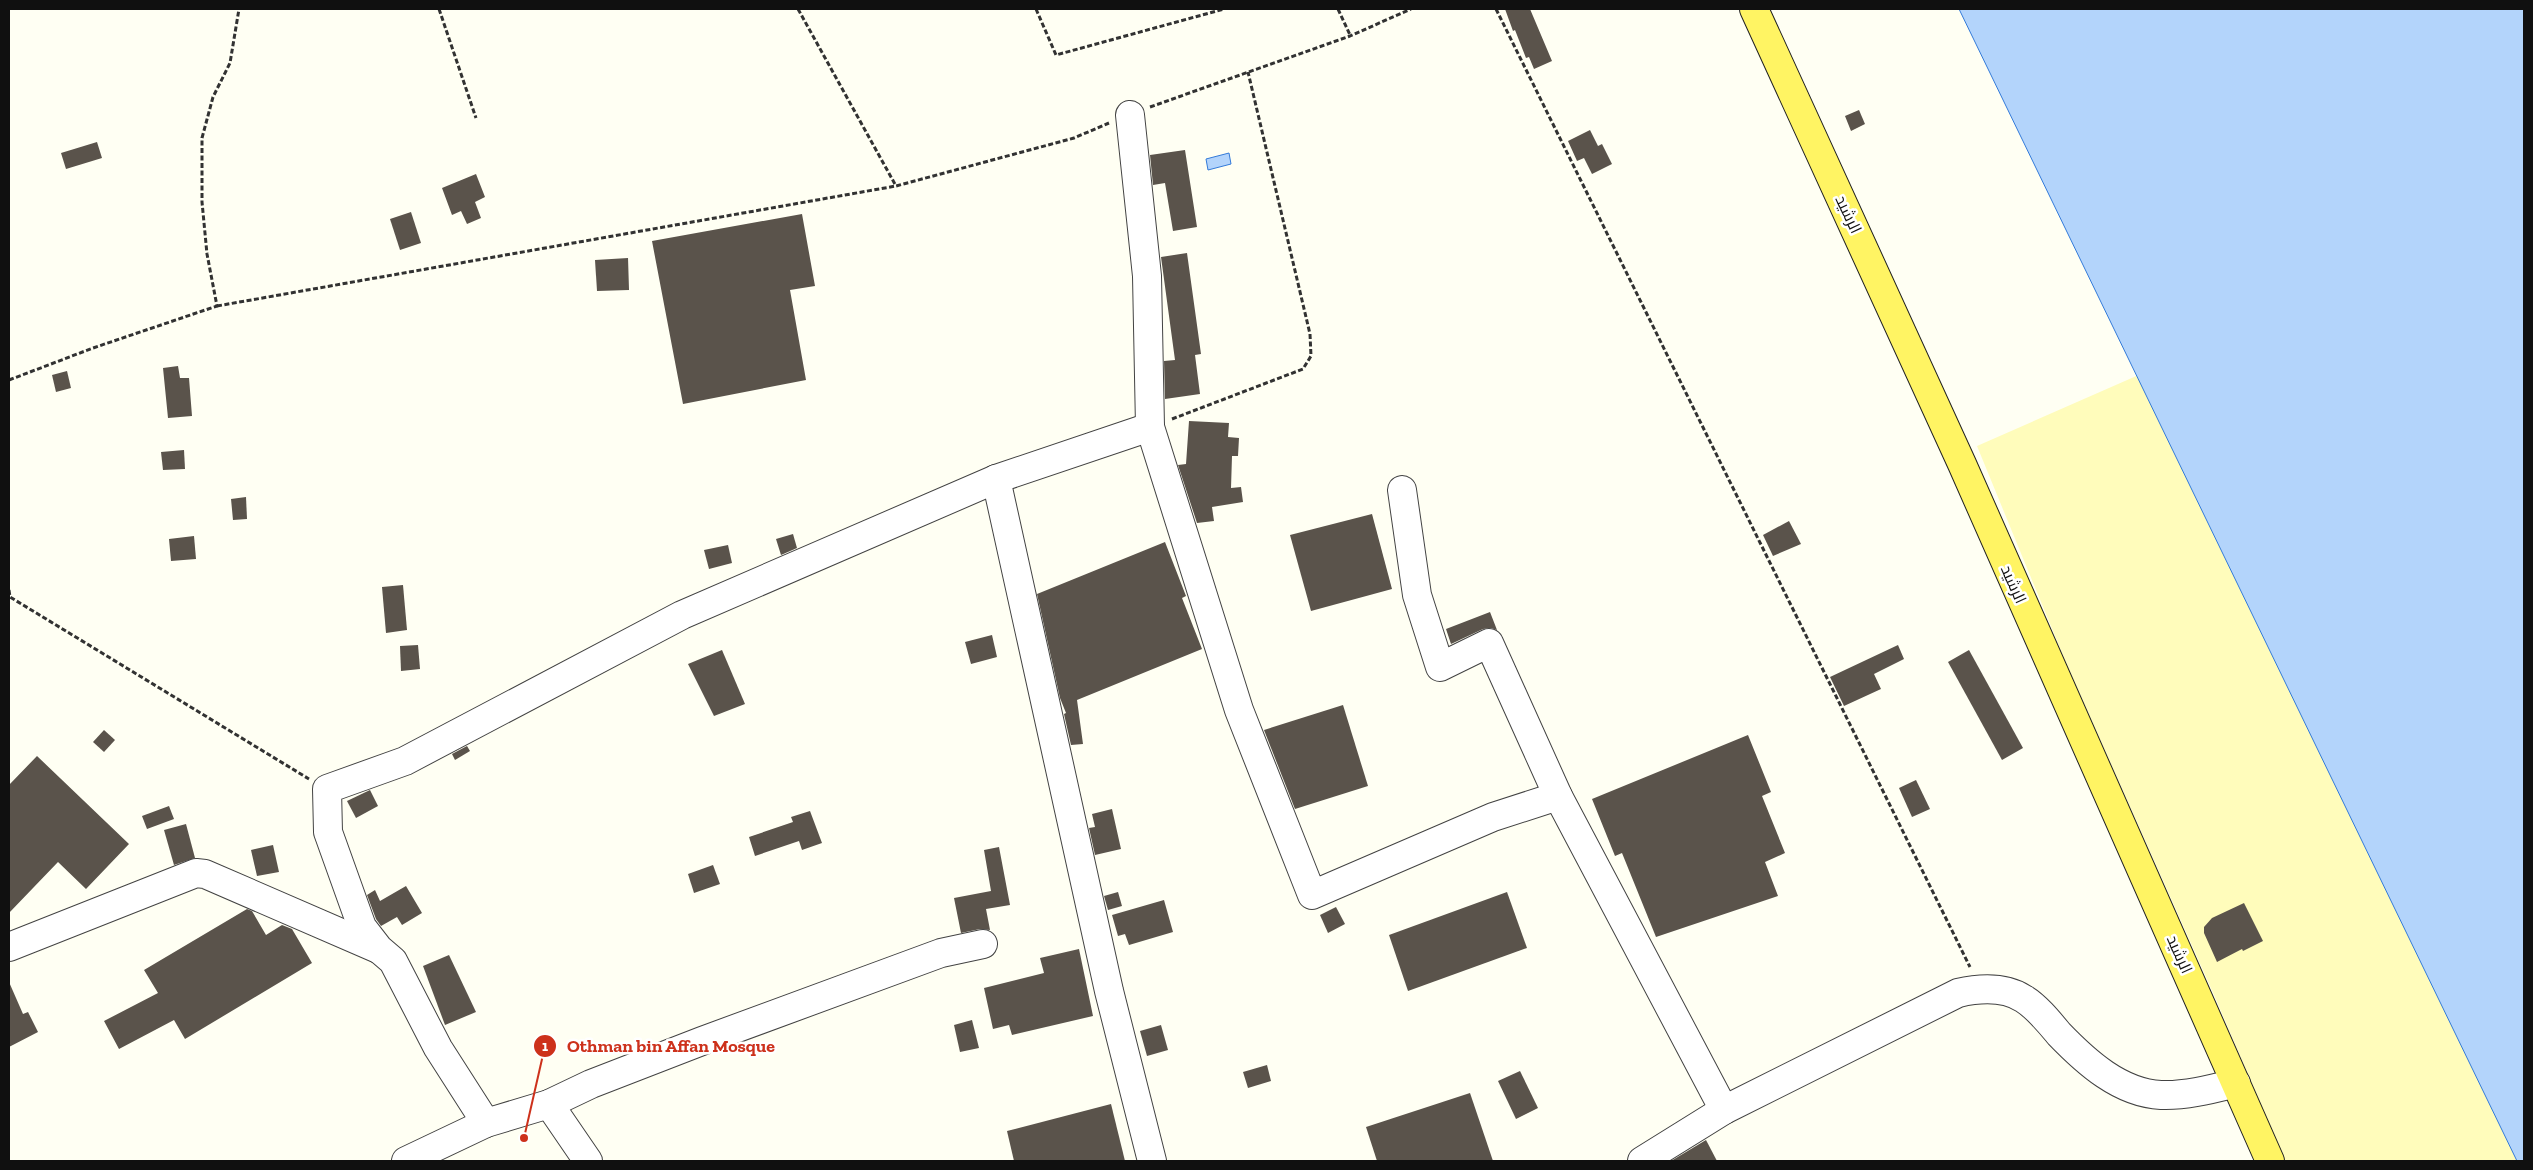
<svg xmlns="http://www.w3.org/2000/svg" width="2533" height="1170" viewBox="0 0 2533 1170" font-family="'Zilla Slab',Cairo,serif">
<rect width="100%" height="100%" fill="#fffff3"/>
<path fill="#fffcbb" d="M 2150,370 L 2524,1161 L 2285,1161 L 2214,995 L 2066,663 L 1977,446 Z"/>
<g fill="#b3d4fb" stroke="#337ad9">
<path d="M 1959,9 L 2524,9 L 2524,1161 L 2517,1161 Z"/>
<path d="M 1229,153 L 1231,164 L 1208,170 L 1206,159 Z"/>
</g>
<g fill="#5a534b">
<path d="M 1505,9 L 1530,9 L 1552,61 L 1534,69 L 1529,57 L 1526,58 L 1515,30 L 1513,31 Z"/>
<path d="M 1859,110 L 1865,124 L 1851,131 L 1845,116 Z"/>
<path d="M 1590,130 L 1598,146 L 1602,144 L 1612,164 L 1592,174 L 1584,158 L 1577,161 L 1568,141 Z"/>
<path d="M 97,142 L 102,158 L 66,169 L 61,153 Z"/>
<path d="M 1185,150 L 1197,227 L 1173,231 L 1165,183 L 1153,185 L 1150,155 Z"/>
<path d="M 476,174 L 485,197 L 475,202 L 481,218 L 467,224 L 461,211 L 452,215 L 442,188 Z"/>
<path d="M 411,212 L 421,243 L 400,250 L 390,219 Z"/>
<path d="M 802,214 L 815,286 L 790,290 L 806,380 L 683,404 L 652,241 Z"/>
<path d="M 1187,253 L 1201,354 L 1195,355 L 1200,394 L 1165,399 L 1164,361 L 1175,360 L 1161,257 Z"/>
<path d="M 628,258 L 629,290 L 597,291 L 595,260 Z"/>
<path d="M 178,366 L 180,378 L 189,378 L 192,416 L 168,418 L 163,368 Z"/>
<path d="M 67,371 L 71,388 L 56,392 L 52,375 Z"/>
<path d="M 1189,421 L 1229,423 L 1228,437 L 1239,438 L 1238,456 L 1232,456 L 1231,488 L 1241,487 L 1243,502 L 1212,507 L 1214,521 L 1197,523 L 1178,465 L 1186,464 Z"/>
<path d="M 184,450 L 185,469 L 163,470 L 161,452 Z"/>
<path d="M 246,497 L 247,519 L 233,520 L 231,499 Z"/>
<path d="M 1372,514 L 1392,589 L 1311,611 L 1290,535 Z"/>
<path d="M 1789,521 L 1801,544 L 1773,556 L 1763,535 Z"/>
<path d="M 793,534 L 797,548 L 781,555 L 776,539 Z"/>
<path d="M 194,536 L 196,559 L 171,561 L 169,539 Z"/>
<path d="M 1165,542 L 1186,596 L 1182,598 L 1202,649 L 1077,700 L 1083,744 L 1071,745 L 1064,714 L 1066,713 L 1060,698 L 1037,594 Z"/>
<path d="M 728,545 L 732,563 L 709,569 L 704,550 Z"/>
<path d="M 403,585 L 407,630 L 386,633 L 382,587 Z"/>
<path d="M 1490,612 L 1497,630 L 1491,628 L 1483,629 L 1451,644 L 1446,629 Z"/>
<path d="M 992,635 L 997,657 L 971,664 L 965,642 Z"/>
<path d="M 418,645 L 420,669 L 401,671 L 400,646 Z"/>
<path d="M 1898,645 L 1904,659 L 1874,674 L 1881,689 L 1844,706 L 1830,677 Z"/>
<path d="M 722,650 L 745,704 L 714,716 L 688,664 Z"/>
<path d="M 1969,650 L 2023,748 L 2002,760 L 1948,662 Z"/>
<path d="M 1343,705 L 1368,786 L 1295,809 L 1264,730 Z"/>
<path d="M 104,730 L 115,740 L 104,752 L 93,742 Z"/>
<path d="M 1748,735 L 1771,792 L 1762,796 L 1785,853 L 1765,862 L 1778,896 L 1656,937 L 1622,853 L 1615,856 L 1592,799 Z"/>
<path d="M 467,746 L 470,751 L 455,760 L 452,754 Z"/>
<path d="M 37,756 L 129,844 L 86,889 L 58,862 L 9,913 L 9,785 Z"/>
<path d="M 1916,780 L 1930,809 L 1912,817 L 1899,788 Z"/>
<path d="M 370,790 L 378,806 L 356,818 L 347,801 Z"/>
<path d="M 169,806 L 174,819 L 147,829 L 142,816 Z"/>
<path d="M 1112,809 L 1121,849 L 1095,855 L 1089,828 L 1095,827 L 1092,814 Z"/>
<path d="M 810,811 L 822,843 L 802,850 L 799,841 L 755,856 L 749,837 L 793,822 L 791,817 Z"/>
<path d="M 186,824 L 195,858 L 174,865 L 164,830 Z"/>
<path d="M 273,845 L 279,872 L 257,876 L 251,850 Z"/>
<path d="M 999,847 L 1010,905 L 986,909 L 990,930 L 980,929 L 961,933 L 954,898 L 991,891 L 984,850 Z"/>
<path d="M 713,865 L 720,884 L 694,893 L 688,874 Z"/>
<path d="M 406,886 L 422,913 L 402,925 L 397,917 L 381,926 L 376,919 L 367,895 L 375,890 L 380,901 Z"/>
<path d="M 1118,892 L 1122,906 L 1108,910 L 1104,896 Z"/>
<path d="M 1507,892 L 1527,948 L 1408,991 L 1389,935 Z"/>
<path d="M 1164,900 L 1173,932 L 1129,945 L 1125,934 L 1118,936 L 1112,915 Z"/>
<path d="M 2244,903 L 2263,941 L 2243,951 L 2242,949 L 2217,962 L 2204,933 L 2204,927 L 2212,918 Z"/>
<path d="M 1336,907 L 1345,924 L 1328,933 L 1320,915 Z"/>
<path d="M 247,909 L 252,911 L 266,935 L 282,925 L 292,929 L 312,963 L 185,1039 L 174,1020 L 119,1049 L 104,1021 L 158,993 L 144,970 Z"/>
<path d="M 1079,949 L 1093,1016 L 1012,1035 L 1009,1025 L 993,1029 L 984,988 L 1044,973 L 1040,958 Z"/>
<path d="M 449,955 L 476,1012 L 445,1025 L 423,966 Z"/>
<path d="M 9,982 L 23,1014 L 28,1012 L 38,1032 L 9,1047 Z"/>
<path d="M 972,1020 L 979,1048 L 960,1052 L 954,1025 Z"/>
<path d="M 1161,1025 L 1168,1050 L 1147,1056 L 1140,1031 Z"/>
<path d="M 1267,1065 L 1271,1081 L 1248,1088 L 1243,1072 Z"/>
<path d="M 1520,1071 L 1538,1108 L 1516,1119 L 1498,1081 Z"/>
<path d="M 1470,1093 L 1493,1161 L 1377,1161 L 1366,1127 Z"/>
<path d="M 1111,1104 L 1125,1161 L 1014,1161 L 1007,1131 Z"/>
<path d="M 1706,1140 L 1717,1161 L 1671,1161 Z"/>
</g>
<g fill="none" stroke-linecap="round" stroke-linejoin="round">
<g stroke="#434343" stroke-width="30">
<g id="minor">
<path d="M 1130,115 L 1147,276 L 1150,427 L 1239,710 L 1312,895 L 1493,817 L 1558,796"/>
<path d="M 996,479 L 1109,991 L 1152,1161"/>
<path d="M 1402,490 L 1417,595 L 1440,667 L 1489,643 L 1558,796 L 1724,1110"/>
<path d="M 9,947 L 196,873 L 205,874 L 378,949"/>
<path d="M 549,1104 L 588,1161"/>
<path d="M 486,1123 L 438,1048 L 393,961 L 379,949 L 362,927 L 328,832 L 327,789 L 405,761 L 682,615 L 996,479 L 1150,427"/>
<path d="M 406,1161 L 486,1123 L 549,1104 L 591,1084 L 702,1041 L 941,953 L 983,944"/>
<path d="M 1642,1161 L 1724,1110 L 1958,993 C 1980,988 2004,986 2024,999 C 2037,1007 2049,1022 2059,1034 C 2086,1062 2120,1093 2161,1095 C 2186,1096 2212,1089 2236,1083"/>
</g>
</g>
<g stroke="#212121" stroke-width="30">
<path id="major" d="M 1754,9 L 1962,464 L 2270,1161"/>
</g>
<g stroke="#323232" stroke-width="3" stroke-dasharray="5 2.5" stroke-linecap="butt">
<path d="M 439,9 L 476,118"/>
<path d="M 798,9 L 896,186 L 1074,138 L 1109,123"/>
<path d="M 1036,9 L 1056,55 L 1224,9"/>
<path d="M 1338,9 L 1350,35"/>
<path d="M 1496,9 L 1970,967"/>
<path d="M 1150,107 L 1350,36 L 1411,9"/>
<path d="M 217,306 L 896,186"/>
<path d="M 9,380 L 93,348 L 217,306 L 207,254 L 202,202 L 202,138 L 213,97 L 230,63 L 239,9"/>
<path d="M 1172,419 L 1303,369 L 1311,356 L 1310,334 L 1248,72"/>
<path d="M 9,590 L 10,597 L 309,779"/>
</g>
<use href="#minor" stroke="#fff" stroke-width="28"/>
<use href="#major" stroke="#fff463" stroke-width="28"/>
</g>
<g text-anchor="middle" stroke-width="5" stroke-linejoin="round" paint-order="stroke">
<g font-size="16" fill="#101010" stroke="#fff">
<text transform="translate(1849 214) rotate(65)" y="6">الرشيد</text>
<text transform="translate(2014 584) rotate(66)" y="6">الرشيد</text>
<text transform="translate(2180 954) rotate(66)" y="6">الرشيد</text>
</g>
</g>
<path fill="none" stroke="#cd311b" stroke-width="2" d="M524 1138L545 1046"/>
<g fill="#cd311b" stroke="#fff" stroke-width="2">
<circle cx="524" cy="1138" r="5"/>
<circle cx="545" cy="1046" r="12"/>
</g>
<g font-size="15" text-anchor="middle" font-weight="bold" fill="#fff">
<text x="545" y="1051">1</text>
</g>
<g font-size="18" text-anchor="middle" font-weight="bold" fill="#cd311b" stroke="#fff" stroke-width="5" stroke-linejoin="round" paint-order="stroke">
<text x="671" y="1052">Othman bin Affan Mosque</text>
</g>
<rect width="2533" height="1170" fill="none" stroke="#101010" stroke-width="20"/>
</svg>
